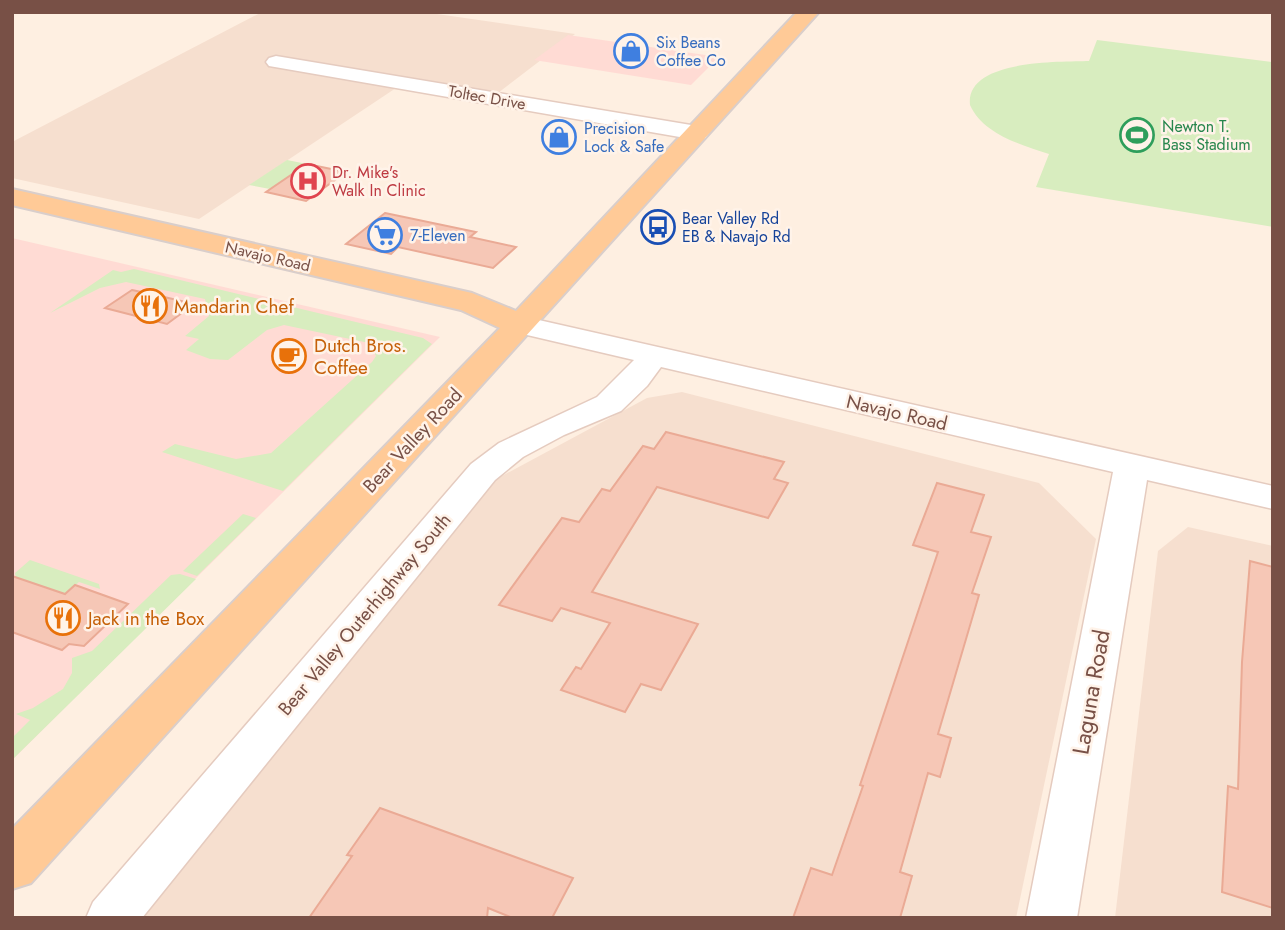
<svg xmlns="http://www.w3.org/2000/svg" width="1285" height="930" viewBox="0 0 1285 930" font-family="Jost,sans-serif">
<rect width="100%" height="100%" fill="#feefe1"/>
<g fill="#f6dfcf">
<path d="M 262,12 L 423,12 L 575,34 L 485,103 L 396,88 L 199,219 L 12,178 L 12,142 Z"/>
<path d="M 682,392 L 1039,483 L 1096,539 L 1016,918 L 141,918 L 498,478 L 647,398 Z"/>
<path d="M 1188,527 L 1273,546 L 1273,918 L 1115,918 L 1158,551 Z"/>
</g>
<g fill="#ffdbd4">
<path d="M 568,35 L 719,57 L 691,85 L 534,60 Z"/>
<path d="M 12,238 L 440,337 L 12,760 Z"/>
</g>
<g fill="#d8edbf">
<path d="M 1097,40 L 1273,62 L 1273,227 L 1036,187 L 1049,154 C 1021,145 983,134 970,105 C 965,59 1060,62 1089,61 Z"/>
<path d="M 287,160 L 307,164 L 270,189 L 249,185 Z"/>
<path d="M 134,269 L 423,338 L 432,344 L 283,491 L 162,452 L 175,444 L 236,459 L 271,453 L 372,362 L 376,356 L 369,343 L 284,325 L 267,330 L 228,360 L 210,359 L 186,350 L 199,339 L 185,336 L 209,316 L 205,299 L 126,282 L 100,288 L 50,313 L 113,270 L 121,272 Z"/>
<path d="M 243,514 L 256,518 L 197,576 L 183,571 Z"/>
<path d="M 30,560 L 99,584 L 100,589 L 79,582 L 65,594 L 16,578 L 15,573 Z"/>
<path d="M 180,574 L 196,579 L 12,760 L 12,738 L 30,720 L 16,714 L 33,708 L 63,689 L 72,673 L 72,658 L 92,651 L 171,575 Z"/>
</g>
<g fill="#f6c7b6" stroke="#eaaa95" stroke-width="2">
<path d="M 307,164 L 346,172 L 306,201 L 266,192 Z"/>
<path d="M 385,213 L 476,232 L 470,237 L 516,247 L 493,268 L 398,247 L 391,254 L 346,244 Z"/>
<path d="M 132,290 L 160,296 L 194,304 L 167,324 L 105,308 Z"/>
<path d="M 666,432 L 784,462 L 774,479 L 788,483 L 768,518 L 657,487 L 592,592 L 698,624 L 661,690 L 641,684 L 625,712 L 561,690 L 576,667 L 581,669 L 610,623 L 561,608 L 552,621 L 499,605 L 562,518 L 579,522 L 602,489 L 610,491 L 643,446 L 654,449 Z"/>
<path d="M 937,483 L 984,495 L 971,532 L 991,537 L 972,593 L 979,595 L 938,734 L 951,738 L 940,777 L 928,773 L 900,872 L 912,876 L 900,918 L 793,918 L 811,868 L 832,875 L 863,786 L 860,785 L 938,552 L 913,545 Z"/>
<path d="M 1250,561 L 1273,567 L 1273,908 L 1222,892 L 1228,786 L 1238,789 L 1242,662 Z"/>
<path d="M 12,576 L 65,594 L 75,585 L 128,604 L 84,646 L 69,644 L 62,650 L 12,632 Z"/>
<path d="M 380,808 L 573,878 L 552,918 L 513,918 L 488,908 L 487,918 L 309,918 L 352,856 L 347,855 Z"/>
</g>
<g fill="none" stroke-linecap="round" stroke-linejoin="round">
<g stroke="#e5cbbf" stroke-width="3">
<g id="minor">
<path d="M 276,56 L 697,126 L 705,128 L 709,133 L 705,138 L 697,140 L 269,66 L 266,62 L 269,58 Z"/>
<path d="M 521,316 L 1273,486 L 1273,509 L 1147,480 L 1077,918 L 1026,918 L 1113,472 L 661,367 L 647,386 L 621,411 L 564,435 L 523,457 L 495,480 L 142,918 L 86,918 L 93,902 L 471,464 L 499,443 L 597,397 L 634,360 L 510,331 L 506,325 L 510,319 Z"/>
</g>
</g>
<g stroke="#d9cecb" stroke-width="4">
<path id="major" d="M 797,12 L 819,12 L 31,883 L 12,889 L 12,829 L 500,328 L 461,310 L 12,205 L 12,189 L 472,293 L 516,311 Z"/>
</g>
<use href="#minor" fill="#fff" fill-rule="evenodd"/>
<use href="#major" fill="#ffca97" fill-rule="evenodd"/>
</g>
<defs>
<g id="shop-ring" transform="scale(1.75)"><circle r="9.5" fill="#fff3e9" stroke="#3f7fe0" stroke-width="1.5"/><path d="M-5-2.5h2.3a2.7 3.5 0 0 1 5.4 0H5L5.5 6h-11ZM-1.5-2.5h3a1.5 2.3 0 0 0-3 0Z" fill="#3f7fe0"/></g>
<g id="stadium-ring" transform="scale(1.75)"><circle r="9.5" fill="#fff3e9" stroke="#2e9e5b" stroke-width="1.5"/><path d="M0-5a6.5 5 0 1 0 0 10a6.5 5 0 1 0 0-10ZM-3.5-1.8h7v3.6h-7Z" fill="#2e9e5b"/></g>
<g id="hospital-ring" transform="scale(1.75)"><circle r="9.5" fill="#fff3e9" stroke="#e0444e" stroke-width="1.5"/><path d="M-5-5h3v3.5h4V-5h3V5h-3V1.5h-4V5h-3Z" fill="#e0444e"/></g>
<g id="bus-ring" transform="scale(1.75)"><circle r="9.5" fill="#fff3e9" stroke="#1a4fb4" stroke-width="1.5"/><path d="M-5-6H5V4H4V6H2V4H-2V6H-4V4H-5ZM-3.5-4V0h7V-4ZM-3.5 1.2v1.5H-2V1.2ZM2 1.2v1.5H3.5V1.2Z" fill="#1a4fb4"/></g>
<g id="supermarket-ring" transform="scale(1.75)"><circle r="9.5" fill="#fff3e9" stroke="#3f7fe0" stroke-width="1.5"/><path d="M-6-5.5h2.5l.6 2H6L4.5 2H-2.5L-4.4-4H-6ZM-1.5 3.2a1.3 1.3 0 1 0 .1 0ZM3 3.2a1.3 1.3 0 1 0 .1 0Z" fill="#3f7fe0"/></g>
<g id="restaurant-ring" transform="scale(1.75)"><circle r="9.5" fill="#fff3e9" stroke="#e8710a" stroke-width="1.5"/><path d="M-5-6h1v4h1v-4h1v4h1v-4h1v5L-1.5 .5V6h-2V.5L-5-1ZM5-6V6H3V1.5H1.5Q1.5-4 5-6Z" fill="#e8710a"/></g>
<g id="cafe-ring" transform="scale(1.75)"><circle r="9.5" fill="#fff3e9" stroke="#e8710a" stroke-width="1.5"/><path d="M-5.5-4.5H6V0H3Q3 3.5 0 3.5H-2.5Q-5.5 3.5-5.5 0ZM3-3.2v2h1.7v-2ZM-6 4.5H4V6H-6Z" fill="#e8710a"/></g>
</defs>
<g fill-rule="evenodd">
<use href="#shop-ring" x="631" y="51"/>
<use href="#stadium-ring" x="1137" y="135"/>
<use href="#shop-ring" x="559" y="137"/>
<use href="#hospital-ring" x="308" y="181"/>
<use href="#bus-ring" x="658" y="227"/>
<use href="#supermarket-ring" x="385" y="235"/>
<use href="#restaurant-ring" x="150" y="306"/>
<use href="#cafe-ring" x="289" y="356"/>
<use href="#restaurant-ring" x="63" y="618"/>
</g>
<g text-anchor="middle" stroke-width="5" stroke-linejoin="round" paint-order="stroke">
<g font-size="16" fill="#366cbe" stroke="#fff3e9" text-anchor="start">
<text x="656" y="48">Six Beans<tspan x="656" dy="18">Coffee Co</tspan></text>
<text x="584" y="134">Precision<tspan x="584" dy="18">Lock &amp; Safe</tspan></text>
<text x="410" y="241">7-Eleven</text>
</g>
<g font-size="16" fill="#785046" stroke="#fff3e9">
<text transform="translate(487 97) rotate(10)" y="6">Toltec Drive</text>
<text transform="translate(268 256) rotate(13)" y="6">Navajo Road</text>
</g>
<g font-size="16" fill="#27864d" stroke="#fff3e9" text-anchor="start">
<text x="1162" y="132">Newton T.<tspan x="1162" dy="18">Bass Stadium</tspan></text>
</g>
<g font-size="16" fill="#be3a42" stroke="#fff3e9" text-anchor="start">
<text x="332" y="178">Dr. Mike's<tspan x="332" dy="18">Walk In Clinic</tspan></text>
</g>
<g font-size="16" fill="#164399" stroke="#fff3e9" text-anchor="start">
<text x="682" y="224">Bear Valley Rd<tspan x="682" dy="18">EB &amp; Navajo Rd</tspan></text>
</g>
<g font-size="19" fill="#c56008" stroke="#fff3e9" text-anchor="start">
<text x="174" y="313">Mandarin Chef</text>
<text x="314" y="352">Dutch Bros.<tspan x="314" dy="22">Coffee</tspan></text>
<text x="88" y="625">Jack in the Box</text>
</g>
<g font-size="19" fill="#785046" stroke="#fff3e9">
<text transform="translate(897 412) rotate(13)" y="7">Navajo Road</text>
<text transform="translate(412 440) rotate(-47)" y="7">Bear Valley Road</text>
<text transform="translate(364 614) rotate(-50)" y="7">Bear Valley Outerhighway South</text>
</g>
<g font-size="23" fill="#785046" stroke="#fff3e9">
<text transform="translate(1091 692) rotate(-80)" y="8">Laguna Road</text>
</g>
</g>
<rect width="1285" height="930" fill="none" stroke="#785046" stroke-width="28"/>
</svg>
